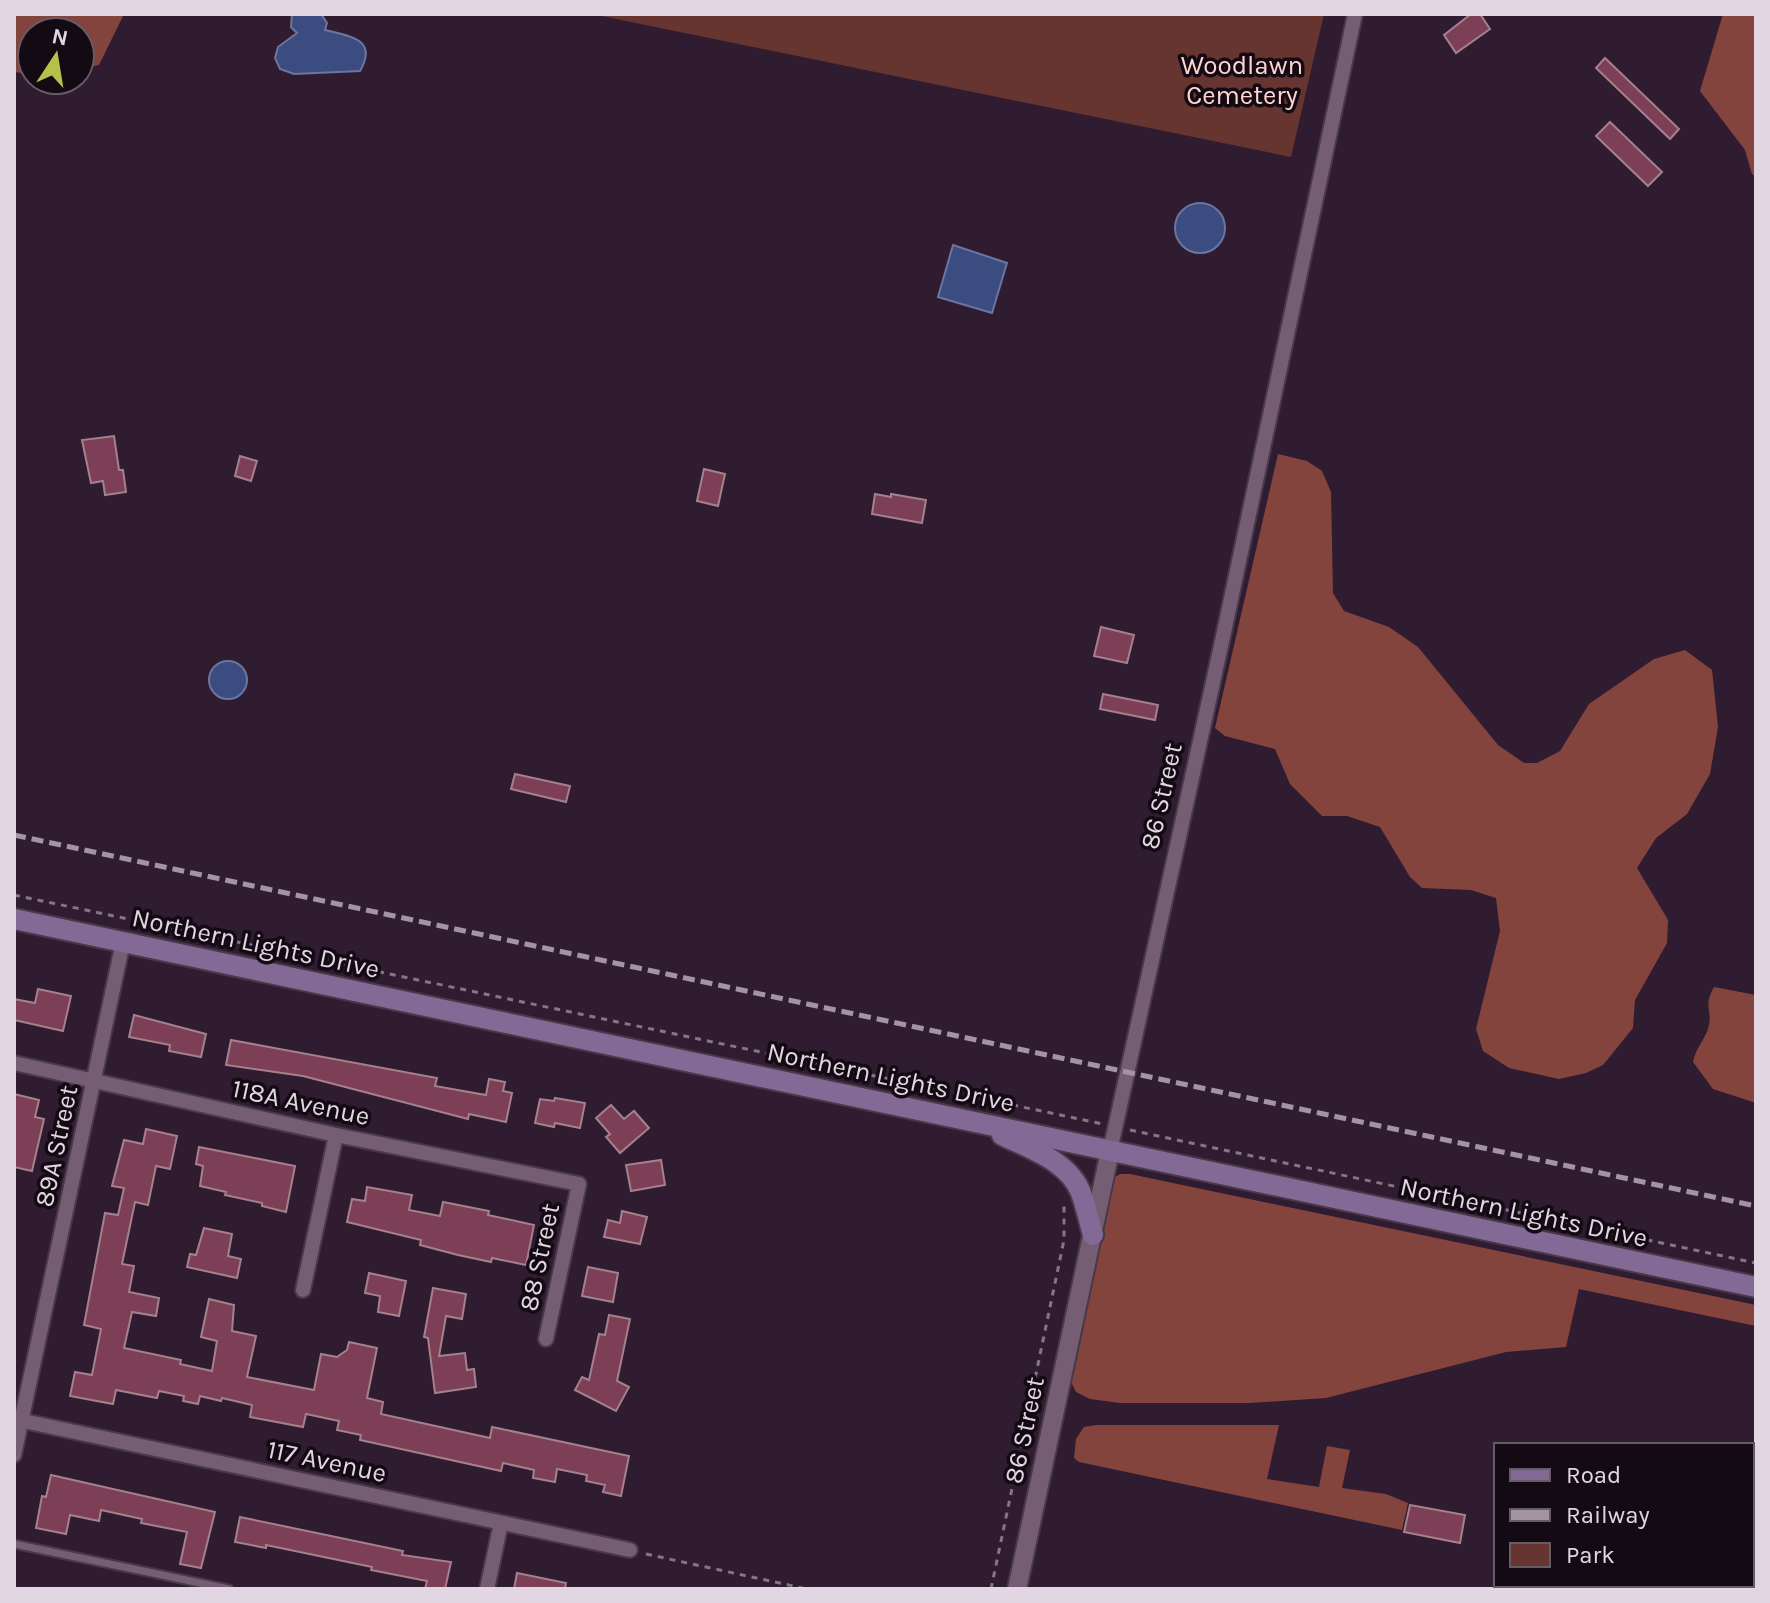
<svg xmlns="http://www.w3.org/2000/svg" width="1770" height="1603" viewBox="0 0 1770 1603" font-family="Karla,sans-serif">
<rect width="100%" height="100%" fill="#301c30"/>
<path fill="#663530" d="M 592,14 L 1324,14 L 1291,157 Z"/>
<g fill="#84443e">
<path d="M 14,14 L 124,14 L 99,65 L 80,69 L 80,32 L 32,32 L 32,74 L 14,72 Z"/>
<path d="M 1723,14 L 1756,14 L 1756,177 L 1752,174 L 1745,150 L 1700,91 Z"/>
<path d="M 1278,454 L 1307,461 L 1322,471 L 1331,492 L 1333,593 L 1344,611 L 1389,627 L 1418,647 L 1498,745 L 1524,763 L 1537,763 L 1560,751 L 1589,704 L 1654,659 L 1685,650 L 1712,670 L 1718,727 L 1710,774 L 1687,814 L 1656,838 L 1637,868 L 1668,920 L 1667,943 L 1635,1000 L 1633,1028 L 1603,1065 L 1586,1073 L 1559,1079 L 1509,1068 L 1483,1051 L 1476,1029 L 1500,931 L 1496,898 L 1471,890 L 1422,888 L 1410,877 L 1380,827 L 1347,816 L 1322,816 L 1290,784 L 1275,749 L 1225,736 L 1215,728 Z"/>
<path d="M 1714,987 L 1756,995 L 1756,1103 L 1713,1089 L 1693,1062 C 1696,1047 1707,1037 1709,1025 C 1712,1008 1703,1007 1714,987 Z"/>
<path d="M 1120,1174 L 1130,1174 L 1756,1305 L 1756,1326 L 1579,1289 L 1566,1347 L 1506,1352 L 1326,1398 L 1250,1403 L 1120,1403 L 1090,1399 L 1076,1392 L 1069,1378 L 1112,1179 Z"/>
<path d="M 1097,1425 L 1279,1425 L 1267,1479 L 1319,1487 L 1327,1446 L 1350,1450 L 1342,1488 L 1386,1494 L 1408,1503 L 1402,1530 L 1079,1462 L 1074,1458 L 1076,1439 L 1084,1427 Z"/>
</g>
<g fill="#3b4c80" stroke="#6d759e" stroke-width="2">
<path d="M 292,14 L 321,14 L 327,23 L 325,30 C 348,36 379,38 360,71 L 294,74 L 280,69 L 275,58 L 278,47 L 297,33 L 291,27 Z"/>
<circle cx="1200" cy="228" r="25"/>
<path d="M 953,245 L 1007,263 L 992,313 L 938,297 Z"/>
<circle cx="228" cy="680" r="19"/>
</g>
<g fill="#7c3f56" stroke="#a4818d" stroke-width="2">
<path d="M 1471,14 L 1480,14 L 1490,29 L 1456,53 L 1444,35 Z"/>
<path d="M 1605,58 L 1679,129 L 1670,139 L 1596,68 Z"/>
<path d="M 1610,122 L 1662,172 L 1648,186 L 1596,136 Z"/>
<path d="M 114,436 L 119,470 L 123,470 L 126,492 L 105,495 L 103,481 L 91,483 L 82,440 Z"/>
<path d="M 240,456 L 257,461 L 251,481 L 235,476 Z"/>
<path d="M 704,469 L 725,474 L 718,506 L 697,501 Z"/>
<path d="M 875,494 L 891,497 L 891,494 L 926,500 L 922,523 L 872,514 Z"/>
<path d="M 1101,627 L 1134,635 L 1127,663 L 1094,656 Z"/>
<path d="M 1103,694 L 1158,705 L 1155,720 L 1100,709 Z"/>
<path d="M 515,774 L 570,786 L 566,802 L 511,789 Z"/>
<path d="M 38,989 L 71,996 L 63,1031 L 14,1020 L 14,999 L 35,1003 Z"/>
<path d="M 134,1015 L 206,1034 L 201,1057 L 169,1051 L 170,1045 L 129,1037 Z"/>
<path d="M 231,1040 L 437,1078 L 435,1086 L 486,1095 L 489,1079 L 505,1082 L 503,1091 L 512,1093 L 506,1122 L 469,1114 L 468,1119 L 303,1076 L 226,1065 Z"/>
<path d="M 14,1094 L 39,1100 L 35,1117 L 44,1119 L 32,1171 L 14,1167 Z"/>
<path d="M 555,1098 L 585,1103 L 580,1128 L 555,1123 L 554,1127 L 535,1123 L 540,1099 L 554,1101 Z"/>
<path d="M 611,1105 L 624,1119 L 634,1111 L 649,1128 L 620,1153 L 606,1137 L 610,1134 L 596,1118 Z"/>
<path d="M 146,1129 L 177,1136 L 170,1169 L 156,1166 L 148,1205 L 135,1202 L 122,1264 L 134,1266 L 129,1292 L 159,1298 L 156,1316 L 132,1312 L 124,1348 L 181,1360 L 180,1364 L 212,1371 L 217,1341 L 201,1337 L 209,1299 L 234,1305 L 232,1331 L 256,1336 L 247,1377 L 314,1390 L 321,1354 L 337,1357 L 347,1350 L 349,1342 L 377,1348 L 367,1398 L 383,1402 L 381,1414 L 490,1438 L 492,1427 L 629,1456 L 621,1496 L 603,1492 L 605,1485 L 586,1481 L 587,1475 L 557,1469 L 555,1482 L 533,1478 L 534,1470 L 503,1463 L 501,1471 L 360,1440 L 361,1435 L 337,1430 L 339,1421 L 306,1414 L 303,1427 L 250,1417 L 252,1405 L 222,1398 L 221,1401 L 200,1396 L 198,1404 L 183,1401 L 184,1396 L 159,1391 L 157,1398 L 116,1390 L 113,1404 L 70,1396 L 75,1372 L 92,1375 L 101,1329 L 84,1325 L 105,1213 L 118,1215 L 124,1188 L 112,1186 L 124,1140 L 143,1144 Z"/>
<path d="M 199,1147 L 295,1166 L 286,1212 L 262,1206 L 262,1203 L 225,1195 L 226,1192 L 200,1186 L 203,1166 L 196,1164 Z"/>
<path d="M 661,1160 L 665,1185 L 631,1191 L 626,1165 Z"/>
<path d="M 367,1187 L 412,1195 L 409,1210 L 440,1216 L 443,1202 L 489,1211 L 488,1215 L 534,1225 L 526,1265 L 492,1258 L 491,1262 L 458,1255 L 420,1245 L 421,1240 L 347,1222 L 352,1199 L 365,1201 Z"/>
<path d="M 622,1211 L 647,1217 L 640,1244 L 604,1237 L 608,1220 L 620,1223 Z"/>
<path d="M 204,1228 L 232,1234 L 228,1256 L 241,1259 L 237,1278 L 187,1267 L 190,1254 L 196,1255 Z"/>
<path d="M 588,1267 L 618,1273 L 613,1302 L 582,1296 Z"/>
<path d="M 369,1273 L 406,1281 L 399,1316 L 378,1312 L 380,1296 L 365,1293 Z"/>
<path d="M 433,1288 L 466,1294 L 462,1319 L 446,1316 L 439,1356 L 465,1353 L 467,1370 L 474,1369 L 476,1387 L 435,1393 L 428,1338 L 424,1337 Z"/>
<path d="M 609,1315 L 630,1319 L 617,1381 L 629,1387 L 616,1411 L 575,1390 L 582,1377 L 589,1380 L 599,1334 L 605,1335 Z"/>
<path d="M 51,1475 L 215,1512 L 201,1568 L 180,1564 L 187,1532 L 141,1523 L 142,1519 L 101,1510 L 99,1521 L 70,1515 L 66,1534 L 36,1528 L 42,1496 L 46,1497 Z"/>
<path d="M 1410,1505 L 1465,1515 L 1460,1543 L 1404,1532 Z"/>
<path d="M 240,1517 L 403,1551 L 402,1555 L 451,1562 L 445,1589 L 425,1589 L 427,1581 L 371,1570 L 372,1567 L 266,1545 L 266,1548 L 235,1542 Z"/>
<path d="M 517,1573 L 566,1583 L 565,1589 L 514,1589 Z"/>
</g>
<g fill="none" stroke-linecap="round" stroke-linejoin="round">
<g stroke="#483848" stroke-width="11">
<path id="service" d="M 14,1544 L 229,1589"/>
</g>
<g stroke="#483848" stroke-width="18">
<g id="minor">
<path d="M 14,1063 L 336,1135 L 579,1184 L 546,1339"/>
<path d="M 1110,1151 L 1224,632 L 1355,14"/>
<path d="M 303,1290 L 336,1135"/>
<path d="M 14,1419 L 630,1550"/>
<path d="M 14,1455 L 123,942"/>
<path d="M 487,1589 L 501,1523"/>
</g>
</g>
<g stroke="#483848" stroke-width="22">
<path id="tertiary" d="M 1017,1589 L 1110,1151"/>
</g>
<g stroke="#483848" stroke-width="24">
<g id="secondary">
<path d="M 14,919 L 1756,1287"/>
<path d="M 1002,1135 C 1030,1149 1069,1161 1081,1193 C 1086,1207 1089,1221 1093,1235"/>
</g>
</g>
<g stroke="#867586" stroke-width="3" stroke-dasharray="6 6" stroke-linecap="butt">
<path d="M 14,895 L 1103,1124"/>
<path d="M 1130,1130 L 1756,1263"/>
<path d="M 646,1554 L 807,1589"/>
<path d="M 991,1589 L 1064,1240 L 1064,1202"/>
</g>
<use href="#service" stroke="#755e74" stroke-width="7"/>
<use href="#minor" stroke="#755e74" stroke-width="14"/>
<use href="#tertiary" stroke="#755e74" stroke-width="18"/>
<use href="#secondary" stroke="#836996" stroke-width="20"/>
<path stroke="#a393a3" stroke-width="5" stroke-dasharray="12 6" stroke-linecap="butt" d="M 14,835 L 1756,1206"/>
</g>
<g text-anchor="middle" stroke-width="7" stroke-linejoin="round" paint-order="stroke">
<g font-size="26" fill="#ffd5d0" stroke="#130a13">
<text x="1242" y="74">Woodlawn<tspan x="1242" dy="30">Cemetery</tspan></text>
</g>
<g font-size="26" fill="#e3d6e3" stroke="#130a13">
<text transform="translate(1161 796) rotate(-77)" y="9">86 Street</text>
<text transform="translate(256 943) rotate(12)" y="9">Northern Lights Drive</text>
<text transform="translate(891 1077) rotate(12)" y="9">Northern Lights Drive</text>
<text transform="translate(301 1102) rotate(12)" y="9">118A Avenue</text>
<text transform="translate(56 1146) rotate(-78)" y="9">89A Street</text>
<text transform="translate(1524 1212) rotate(12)" y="9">Northern Lights Drive</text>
<text transform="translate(539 1257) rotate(-78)" y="9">88 Street</text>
<text transform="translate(1024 1430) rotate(-78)" y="9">86 Street</text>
<text transform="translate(327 1461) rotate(12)" y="9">117 Avenue</text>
</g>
</g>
<rect width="1770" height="1603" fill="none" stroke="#e3d6e3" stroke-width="32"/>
<rect x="1494" y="1443" width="260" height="144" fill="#130a13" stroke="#665c66" stroke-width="2"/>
<rect x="1510" y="1469" width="40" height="12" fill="#836996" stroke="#665c66" stroke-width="2"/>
<text x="1566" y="1483" font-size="24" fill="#e3d6e3">Road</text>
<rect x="1510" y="1509" width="40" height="12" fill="#a393a3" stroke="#665c66" stroke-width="2"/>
<text x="1566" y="1523" font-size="24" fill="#e3d6e3">Railway</text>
<rect x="1510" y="1543" width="40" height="24" fill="#663530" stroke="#665c66" stroke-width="2"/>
<text x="1566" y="1563" font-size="24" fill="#e3d6e3">Park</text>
<g transform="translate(56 56) rotate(12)"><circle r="38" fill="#130a13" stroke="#665c66" stroke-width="2"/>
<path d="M0-6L14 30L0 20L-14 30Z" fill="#b5c249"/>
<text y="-12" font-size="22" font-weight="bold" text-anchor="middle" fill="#e3d6e3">N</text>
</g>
</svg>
